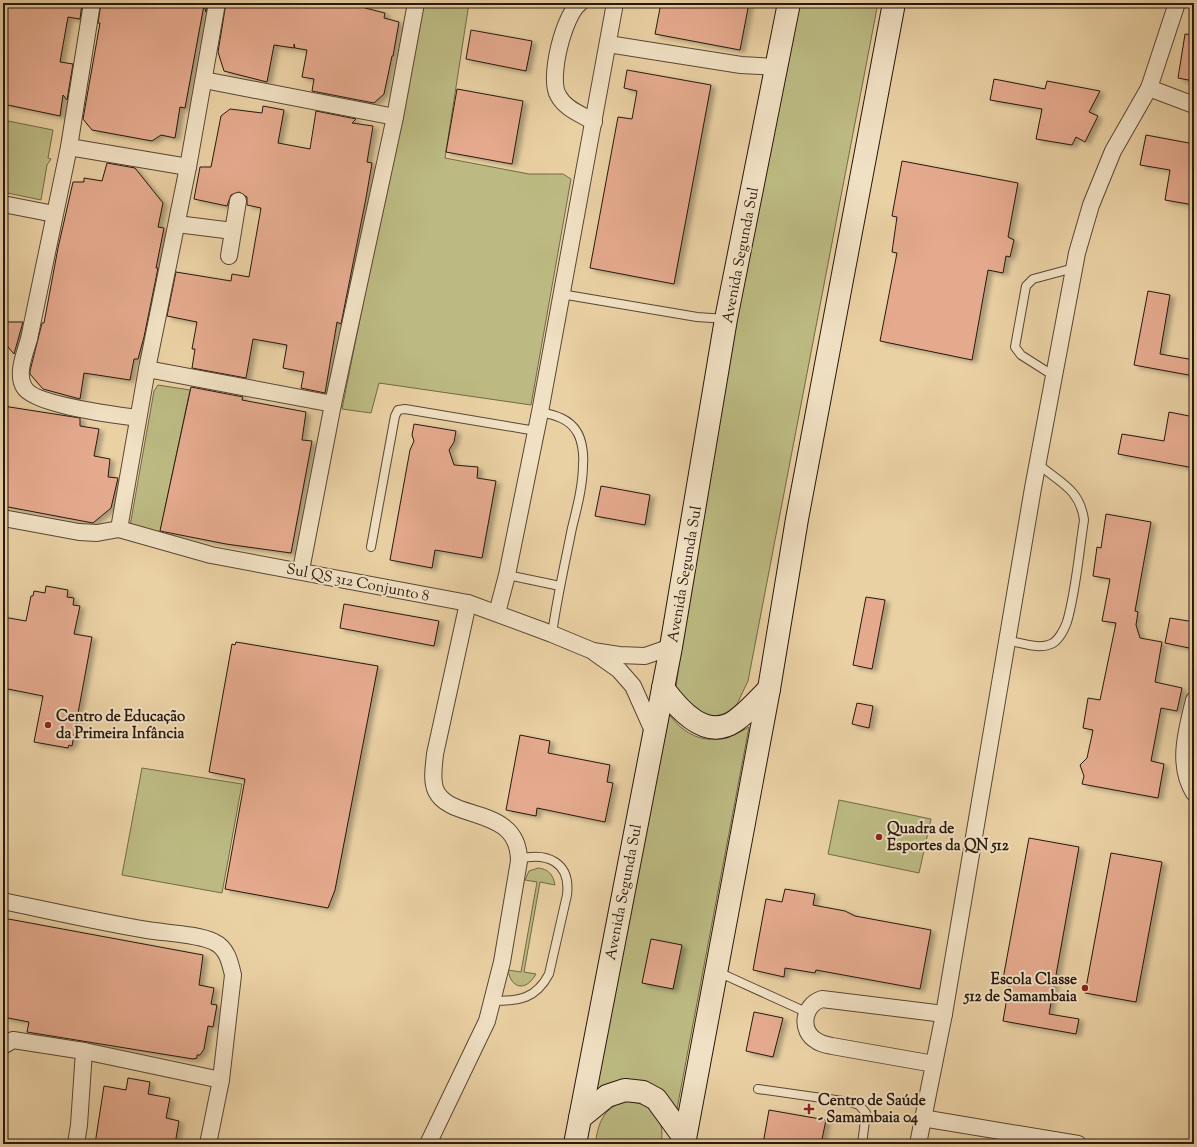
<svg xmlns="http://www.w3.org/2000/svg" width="1197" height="1147" viewBox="0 0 1197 1147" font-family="'Sorts Mill Goudy',serif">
<defs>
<filter id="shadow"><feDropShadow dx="4.5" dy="2.5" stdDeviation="2" flood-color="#0004"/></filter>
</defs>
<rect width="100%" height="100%" fill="#ead1a4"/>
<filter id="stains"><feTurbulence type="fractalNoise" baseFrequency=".005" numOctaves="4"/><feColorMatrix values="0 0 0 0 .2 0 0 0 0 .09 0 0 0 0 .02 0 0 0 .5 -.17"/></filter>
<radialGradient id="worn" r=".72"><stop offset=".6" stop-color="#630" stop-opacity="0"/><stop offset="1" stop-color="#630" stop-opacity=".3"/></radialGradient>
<g fill="#bcba82" stroke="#726948">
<path d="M 423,3 L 469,3 L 445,158 L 529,174 L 563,174 L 571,179 L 531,405 L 379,383 L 371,413 L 342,409 Z"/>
<path d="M 794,3 L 878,3 L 748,681 L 737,704 L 724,716 L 701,717 L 675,695 L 679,665 L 736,313 Z"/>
<path d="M 3,120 L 53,130 L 48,158 L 51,159 L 47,165 L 41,200 L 3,192 Z"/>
<path d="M 158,385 L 190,390 L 160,532 L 130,526 L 154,391 Z"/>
<path d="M 667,712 C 690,743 715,747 749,727 L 677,1109 L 667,1097 L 595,1094 Z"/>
<path d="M 142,768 L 242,784 L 222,893 L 122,875 Z"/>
<path d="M 839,800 L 931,819 L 919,873 L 828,854 Z"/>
<path d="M 538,868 C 548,869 553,874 555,885 L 540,882 L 524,972 L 536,974 C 526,992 511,989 508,970 L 521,972 L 537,882 L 525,880 L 529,871 Z"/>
<path d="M 624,1101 C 651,1102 666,1117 661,1144 L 595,1144 C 599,1122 602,1110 624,1101 Z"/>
</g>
<g fill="#e5aa8e" stroke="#28180e" filter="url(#shadow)">
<path d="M 3,3 L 82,3 L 80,19 L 68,17 L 60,62 L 73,64 L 67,100 L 63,95 L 60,116 L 3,104 Z"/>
<path d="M 101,3 L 207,3 L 206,12 L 204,5 L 185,108 L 180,107 L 175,138 L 161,135 L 152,141 L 92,130 L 83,119 L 100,23 L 98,23 Z"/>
<path d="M 226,3 L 356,3 L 365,5 L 365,8 L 385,13 L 384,18 L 399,22 L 393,56 L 392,56 L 384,94 L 374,103 L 312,91 L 314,79 L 302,77 L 307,50 L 295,48 L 294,44 L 294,48 L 274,45 L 267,82 L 224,71 L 218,52 Z"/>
<path d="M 661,3 L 749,3 L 740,50 L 655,34 Z"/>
<path d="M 471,30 L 532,41 L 526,71 L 466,59 Z"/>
<path d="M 1185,34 L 1194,35 L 1194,81 L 1178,78 Z"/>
<path d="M 627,70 L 711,85 L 674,284 L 590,268 L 618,117 L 632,119 L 637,91 L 624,88 Z"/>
<path d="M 994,79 L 1045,89 L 1047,81 L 1100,91 L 1089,112 L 1098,116 L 1085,142 L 1076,137 L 1072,145 L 1036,139 L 1042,109 L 990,100 Z"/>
<path d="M 457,89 L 523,101 L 512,164 L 446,152 Z"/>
<path d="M 263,106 L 284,110 L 278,143 L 310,149 L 316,111 L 356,119 L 352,123 L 373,126 L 367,162 L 372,163 L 366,198 L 341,324 L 337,322 L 325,393 L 301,388 L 304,372 L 283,368 L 287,345 L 253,339 L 246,378 L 192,368 L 195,349 L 192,349 L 197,322 L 167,316 L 176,272 L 231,281 L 232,274 L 249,277 L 261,208 L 247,205 L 247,197 L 239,192 L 231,195 L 227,206 L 194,199 L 200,167 L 211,167 L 221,116 L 230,109 L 262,113 Z"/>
<path d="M 1146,135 L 1194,144 L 1194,205 L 1165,200 L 1170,170 L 1140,165 Z"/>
<path d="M 902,161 L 1018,183 L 1008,237 L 1014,240 L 1010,257 L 1006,256 L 1003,273 L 988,270 L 972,360 L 880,341 L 897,253 L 892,252 L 897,217 L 892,216 Z"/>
<path d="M 107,163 L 135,168 L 163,203 L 158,227 L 164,228 L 156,268 L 158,268 L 144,337 L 138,359 L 134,359 L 130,380 L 84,373 L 80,399 L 43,389 L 30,374 L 30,371 L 42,323 L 44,323 L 58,248 L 73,182 L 84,182 L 84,178 L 102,181 Z"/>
<path d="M 1148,291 L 1170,295 L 1160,354 L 1194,360 L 1194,376 L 1134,365 Z"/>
<path d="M 3,322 L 23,322 L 14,354 L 3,341 Z"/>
<path d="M 191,387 L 243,397 L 242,400 L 306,412 L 302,440 L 312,441 L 291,553 L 226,544 L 160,531 Z"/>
<path d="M 3,406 L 80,418 L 80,426 L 99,429 L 94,456 L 110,459 L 108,477 L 118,478 L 111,508 L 93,523 L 3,506 Z"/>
<path d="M 1169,412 L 1194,417 L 1194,468 L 1118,454 L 1122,434 L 1164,441 Z"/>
<path d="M 414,424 L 456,431 L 454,442 L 449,450 L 454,465 L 478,467 L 477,478 L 496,481 L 482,558 L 435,550 L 432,568 L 390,560 L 410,450 L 414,441 L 412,435 Z"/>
<path d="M 601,486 L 650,495 L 645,525 L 595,516 Z"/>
<path d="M 1106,514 L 1151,522 L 1135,611 L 1138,612 L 1136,625 L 1140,638 L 1162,642 L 1155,682 L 1182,688 L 1177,711 L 1161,708 L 1151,761 L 1164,764 L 1158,798 L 1082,784 L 1084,776 L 1080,765 L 1087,758 L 1093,730 L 1083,728 L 1088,698 L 1100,700 L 1116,623 L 1102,621 L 1110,579 L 1093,576 L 1097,547 L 1101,548 Z"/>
<path d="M 46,586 L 68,590 L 67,597 L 74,598 L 73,605 L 80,606 L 74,634 L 92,637 L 72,746 L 69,745 L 68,748 L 34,742 L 43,696 L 3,688 L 3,617 L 26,621 L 31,596 L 33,596 L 34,591 L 45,593 Z"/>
<path d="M 866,597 L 885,600 L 872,669 L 853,665 Z"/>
<path d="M 344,604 L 439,621 L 434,646 L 340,628 Z"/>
<path d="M 1170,618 L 1194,622 L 1189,648 L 1165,643 Z"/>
<path d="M 236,642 L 378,666 L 335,890 L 328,908 L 225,889 L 245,779 L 209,772 L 232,644 L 235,645 Z"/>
<path d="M 857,703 L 873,706 L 869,728 L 852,724 Z"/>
<path d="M 520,735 L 550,741 L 548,753 L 610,765 L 607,782 L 613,783 L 605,822 L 537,808 L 536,816 L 506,810 Z"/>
<path d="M 1029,838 L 1079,847 L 1049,1014 L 1079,1019 L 1076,1034 L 1003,1021 L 1010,980 L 1003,979 Z"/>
<path d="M 1111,853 L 1162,862 L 1136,1002 L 1085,993 Z"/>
<path d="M 785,889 L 815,894 L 813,905 L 845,911 L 855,916 L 931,930 L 920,989 L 816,970 L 815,973 L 785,968 L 784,977 L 753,970 L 766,899 L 782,902 Z"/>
<path d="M 3,918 L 203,955 L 199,985 L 214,988 L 211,1004 L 217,1005 L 213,1027 L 208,1026 L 204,1049 L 200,1055 L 197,1055 L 197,1058 L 193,1059 L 27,1032 L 29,1022 L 3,1017 Z"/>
<path d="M 651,939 L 682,945 L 673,989 L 642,983 Z"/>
<path d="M 754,1012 L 783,1018 L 773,1057 L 746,1051 Z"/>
<path d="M 128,1078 L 150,1082 L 148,1094 L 170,1098 L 166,1118 L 179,1121 L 175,1144 L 95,1144 L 104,1086 L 126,1090 Z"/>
<path d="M 769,1110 L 826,1120 L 821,1144 L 763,1144 Z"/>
</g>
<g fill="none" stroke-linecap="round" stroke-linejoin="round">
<g stroke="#584634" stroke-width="10">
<g id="service">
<path d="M 561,294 L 697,317 L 726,319"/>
<path d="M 1054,376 L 1021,355 L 1015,347 L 1026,286 L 1033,279 L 1074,268"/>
<path d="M 540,412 C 554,415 569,418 577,432 C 582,440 584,455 583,464 C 583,485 577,508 572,528 C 565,563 557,598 552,634"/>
<path d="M 371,547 L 395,416 L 398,410 L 405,409 L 536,431"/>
<path d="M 507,575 L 560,586"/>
<path d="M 1008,641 C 1021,642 1038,650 1051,644 C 1058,641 1064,630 1067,622 C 1076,591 1079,552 1084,520 C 1080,489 1059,482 1038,464"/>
<path d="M 718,972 L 806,1012"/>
<path d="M 493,1001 C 519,1001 536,999 549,974 L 567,895 C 571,862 547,852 519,859"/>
<path d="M 758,1089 L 850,1102 L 859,1105 L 866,1113 L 862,1144"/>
</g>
</g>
<g stroke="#584634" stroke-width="18">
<g id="minor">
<path d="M 92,3 L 69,147 L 29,339 C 25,353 16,374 24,387 C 33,405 117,415 138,418"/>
<path d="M 217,3 L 188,167 L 147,369 L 333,404 L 395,117 L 416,3"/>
<path d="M 580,3 C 564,14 548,78 558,95 C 565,109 581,114 594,122"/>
<path d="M 1177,3 L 1149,88 L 1194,105"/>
<path d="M 608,44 L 741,65 L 776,67"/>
<path d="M 204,80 L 395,117"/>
<path d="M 69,147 L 188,167"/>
<path d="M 3,204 L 54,214"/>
<path d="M 177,224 L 233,231"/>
<path d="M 229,256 L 238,201"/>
<path d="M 3,518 L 79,532 L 97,533 L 119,529 L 147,369"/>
<path d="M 119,529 L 211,555 L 468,603 L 552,634 L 593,651 L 619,655 L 645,656 L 671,647"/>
<path d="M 301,570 L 333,404"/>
<path d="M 497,613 L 507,575 L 540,412 L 615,3"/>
<path d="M 595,653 L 619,670 L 633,686 L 654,733"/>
<path d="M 1194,700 C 1187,730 1176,764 1194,793"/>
<path d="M 3,901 C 51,911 99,922 147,930 C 165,933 198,934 214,942 C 227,948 230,962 233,975 L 221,1080 L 208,1144"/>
<path d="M 3,1046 L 13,1040 L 84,1051 L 221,1080"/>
<path d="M 934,1064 L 832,1046 C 827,1045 821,1044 817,1041 C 799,1031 803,1005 822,999 L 944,1014"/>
<path d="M 922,1118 L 1078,1144"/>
<path d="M 76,1144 L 79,1125 L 84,1051"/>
<path d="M 428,1144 L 487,1021 L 502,962 L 519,861 C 519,805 451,822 436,791 C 431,780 434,766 435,754 L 468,603"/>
<path d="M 918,1144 L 944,1014 L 1033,488 L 1077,253 L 1091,205 L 1113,151 L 1149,88"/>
</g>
</g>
<g stroke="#28180e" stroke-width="24">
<g id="secondary">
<path d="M 663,688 C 679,710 706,741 735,721 C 748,712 758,700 769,689"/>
<path d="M 580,1118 L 607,1096 L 625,1090 L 643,1092 L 656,1099 L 685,1139"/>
<path d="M 575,1144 L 671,647 L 726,319 L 789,3"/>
<path d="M 684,1144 L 769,689 L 797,519 L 894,3"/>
</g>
</g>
<use href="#service" stroke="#f1e1c4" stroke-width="8"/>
<use href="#minor" stroke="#f1e1c4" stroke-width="16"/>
<use href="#secondary" stroke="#f1e1c4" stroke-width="22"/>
</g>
<g fill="#8f2418" stroke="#f1e1c4" stroke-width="1.5">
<circle cx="48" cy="725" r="4"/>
<circle cx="879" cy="837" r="4"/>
<circle cx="1085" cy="988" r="4"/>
<path d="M807 1103h4v4h4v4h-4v4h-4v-4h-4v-4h4z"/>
</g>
<g text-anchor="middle" stroke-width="4" stroke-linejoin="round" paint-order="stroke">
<g font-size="15" fill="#28180e" stroke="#f1e1c4">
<text transform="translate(740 255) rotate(-79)" y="5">Avenida Segunda Sul</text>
<text transform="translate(684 574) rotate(-80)" y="5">Avenida Segunda Sul</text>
<text transform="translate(358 582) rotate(11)" y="5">Sul QS 312 Conjunto 8</text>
<text transform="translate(623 892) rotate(-79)" y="5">Avenida Segunda Sul</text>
</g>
<g font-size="15" font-weight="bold" fill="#28180e" stroke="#f1e1c4" text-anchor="start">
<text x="56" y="721">Centro de Educação<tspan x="56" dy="17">da Primeira Infância</tspan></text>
<text x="887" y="833">Quadra de<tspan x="887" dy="17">Esportes da QN 512</tspan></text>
<text x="1077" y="984" text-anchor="end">Escola Classe<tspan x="1077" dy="17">512 de Samambaia</tspan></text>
<text x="818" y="1105">Centro de Saúde<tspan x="818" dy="17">- Samambaia 04</tspan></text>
</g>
</g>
<rect width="1197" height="1147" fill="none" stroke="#ead1a4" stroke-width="16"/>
<rect x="4" y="4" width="1189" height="1139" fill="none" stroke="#28180e" stroke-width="2"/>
<rect x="8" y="8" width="1181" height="1131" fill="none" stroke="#28180e"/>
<rect width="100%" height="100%" filter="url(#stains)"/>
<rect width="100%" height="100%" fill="url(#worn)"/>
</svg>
